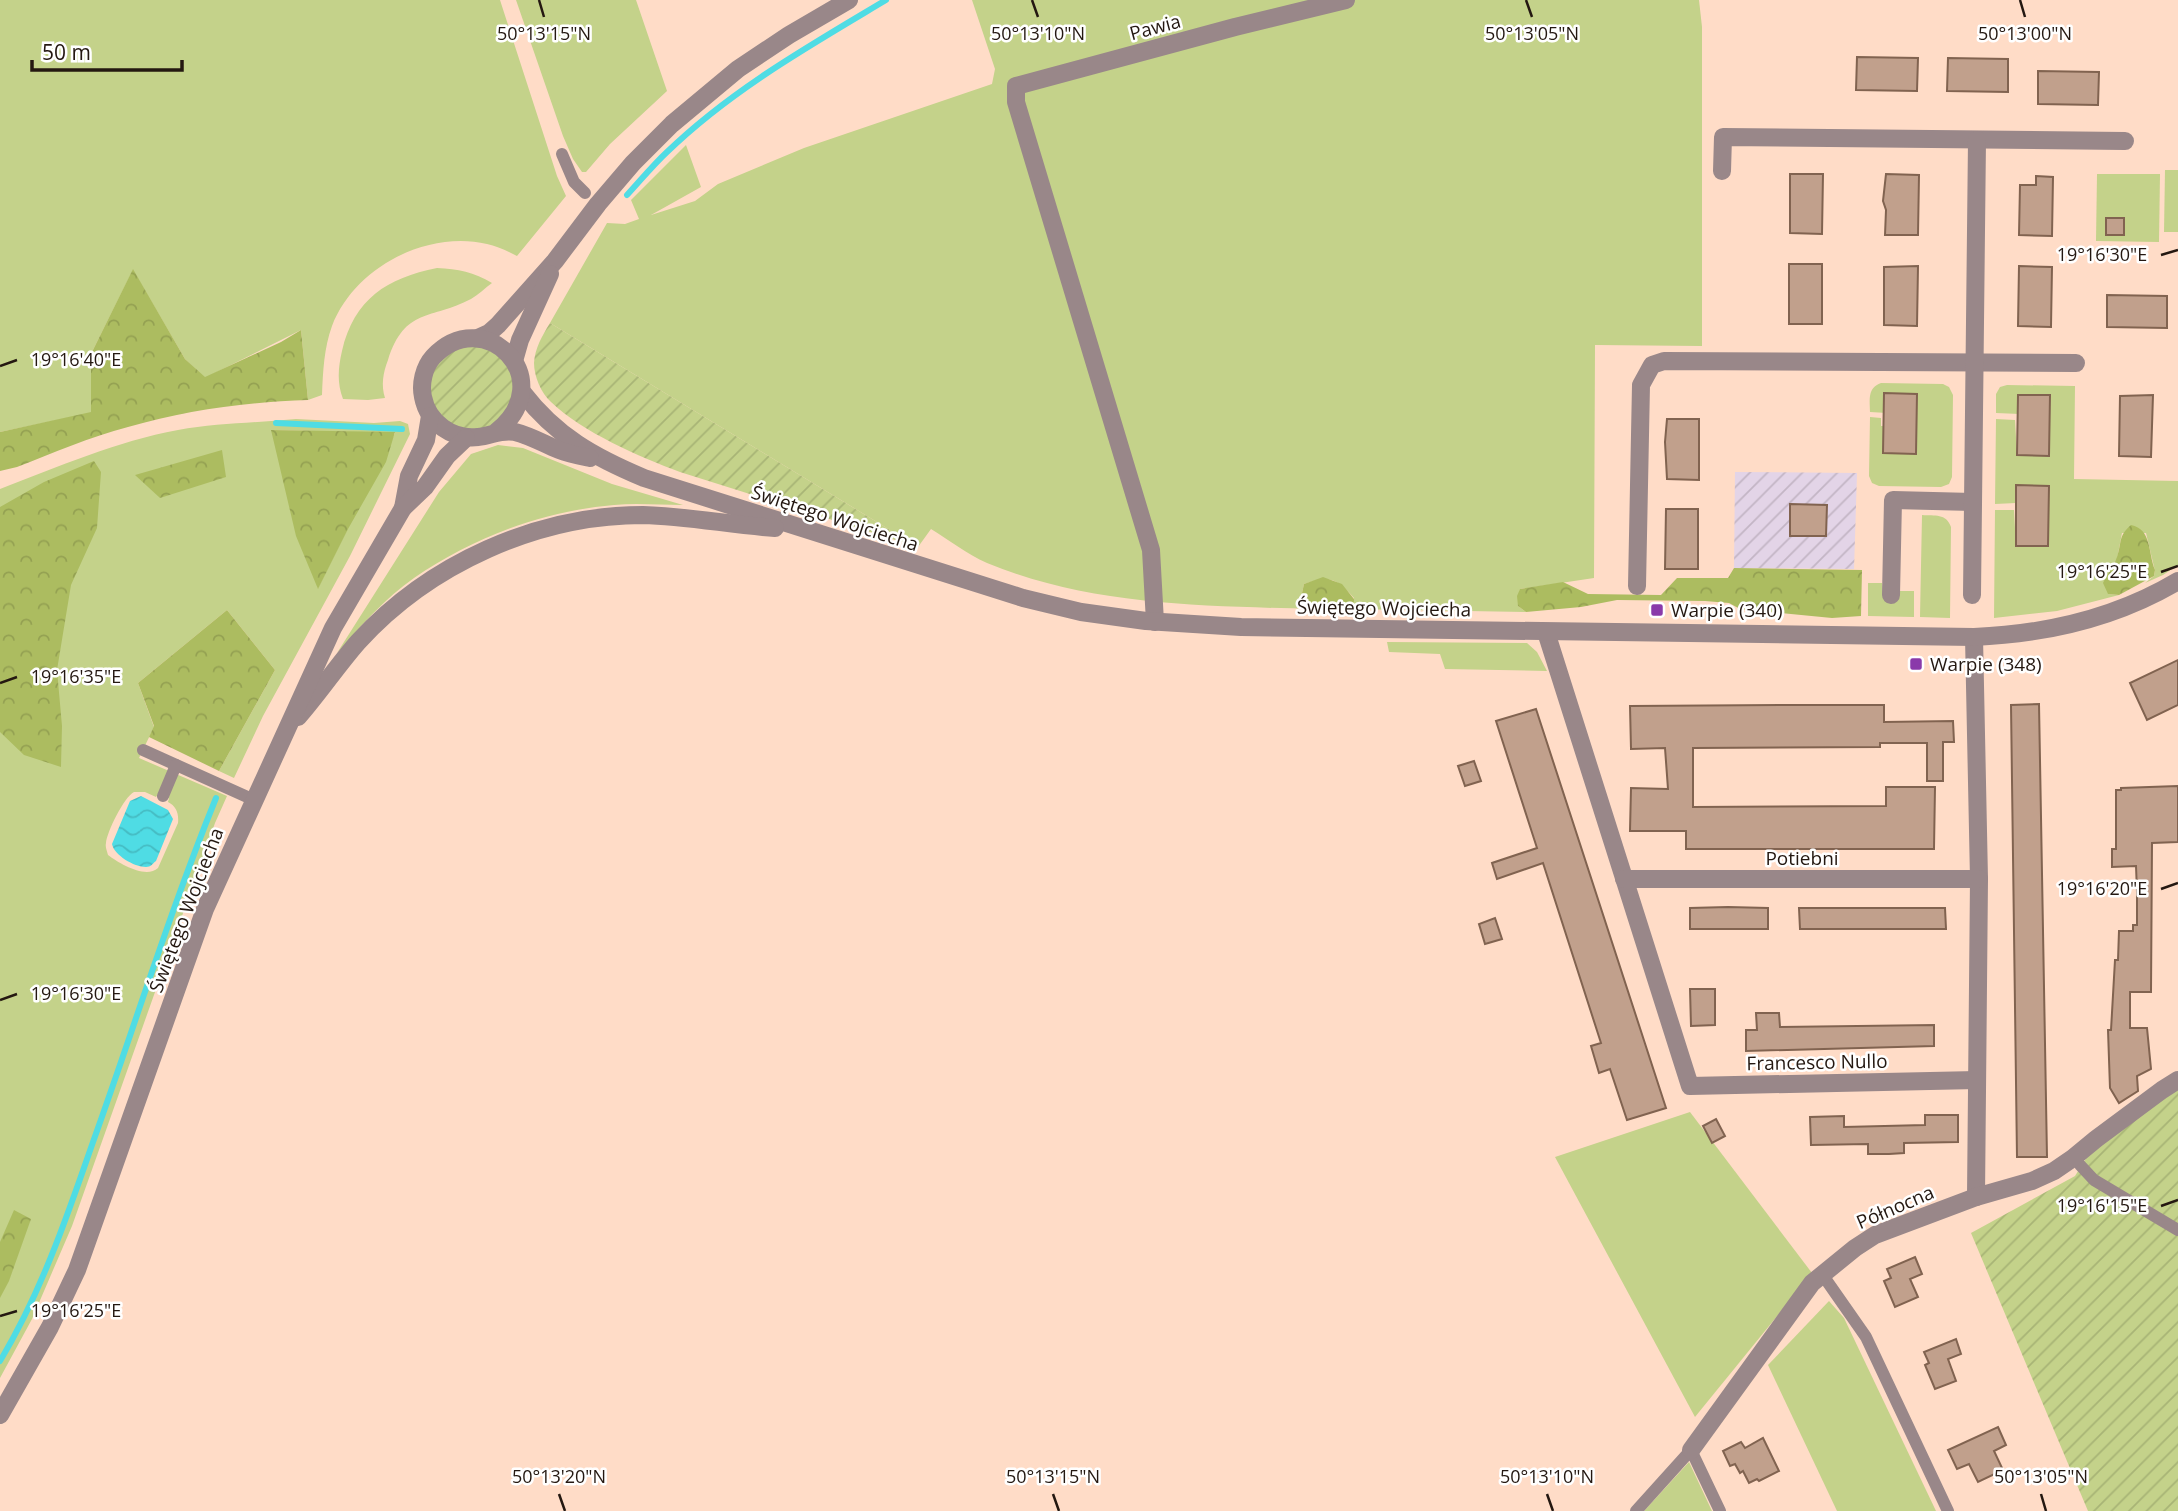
<svg xmlns="http://www.w3.org/2000/svg" width="2178" height="1511" viewBox="0 0 2178 1511" font-family="'Open Sans',sans-serif">
<defs>
<pattern id="industrial-furrows" width="10" height="10" patternUnits="userSpaceOnUse" patternTransform="scale(1.75)"><rect width="10" height="10" fill="#e3d4e7"/><path d="M-1 1l2-2M0 10L10 0M9 11l2-2" fill="none" stroke="#c3b5c5"/></pattern>
<pattern id="forest-crowns" width="20" height="18" patternUnits="userSpaceOnUse" patternTransform="scale(1.75)"><rect width="20" height="18" fill="#acbc60"/><path d="M2 6a3 3 0 1 1 6 0M12 15a3 3 0 1 1 6 0" fill="none" stroke="#94a152"/></pattern>
<pattern id="garden-furrows" width="10" height="10" patternUnits="userSpaceOnUse" patternTransform="scale(1.75)"><rect width="10" height="10" fill="#c4d28a"/><path d="M-1 1l2-2M0 10L10 0M9 11l2-2" fill="none" stroke="#a8b476"/></pattern>
<pattern id="water-waves" width="16" height="10" patternUnits="userSpaceOnUse" patternTransform="scale(1.75)"><rect width="16" height="10" fill="#4fdce4"/><path d="M0 5q4-4 8 0t8 0" fill="none" stroke="#45bcc3"/></pattern>
</defs>
<rect width="100%" height="100%" fill="#ffdcc7"/>
<path fill="url(#industrial-furrows)" d="M 1735,472 L 1857,473 L 1854,569 L 1734,568 Z"/>
<g fill="#c4d28a" fill-rule="evenodd">
<path d="M 0,0 L 500,0 L 557,176 L 566,196 L 517,256 C 507,251 497,246 487,244 C 426,230 354,268 332,326 C 324,348 323,371 322,395 L 308,400 L 301,330 L 205,378 L 185,359 L 133,270 L 91,354 L 91,413 L 0,432 Z"/>
<path d="M 516,0 L 636,0 L 667,91 L 610,144 L 586,172 L 582,172 L 573,159 L 563,136 Z"/>
<path d="M 972,0 L 1699,0 L 1702,27 L 1702,346 L 1595,345 L 1594,578 L 1520,589 L 1518,606 L 1526,612 L 1349,609 L 1354,604 L 1354,598 C 1337,578 1329,575 1304,584 L 1302,593 L 1315,609 C 1204,606 1091,606 987,563 C 967,554 949,540 931,529 L 918,547 L 550,323 L 607,223 L 625,224 L 639,219 L 631,200 L 686,145 L 701,187 L 651,215 L 695,201 L 718,184 L 804,148 L 992,84 L 995,69 Z"/>
<path d="M 2165,170 L 2178,170 L 2178,232 L 2164,232 Z"/>
<path d="M 2097,174 L 2160,174 L 2159,242 L 2096,241 Z"/>
<path d="M 437,268 C 458,269 474,272 492,283 C 485,288 478,295 471,299 C 431,320 405,307 388,360 C 383,373 381,385 385,398 L 368,400 L 343,399 C 337,383 338,368 342,351 C 354,299 387,278 437,268 Z"/>
<path d="M 1881,383 L 1943,384 L 1949,387 L 1953,395 L 1952,477 L 1949,484 L 1941,487 L 1879,486 L 1872,483 L 1869,476 L 1870,417 L 1881,418 L 1881,426 L 1884,426 L 1883,453 L 1916,454 L 1887,413 L 1870,412 C 1870,400 1867,388 1881,383 Z"/>
<path d="M 2007,385 L 2075,386 L 2074,479 L 2178,481 L 2178,565 L 2163,575 L 2145,583 L 2154,576 L 2155,571 L 2146,533 L 2122,533 L 2117,559 L 2109,570 L 2108,594 L 2119,595 L 2057,611 L 1994,618 L 1995,510 L 2014,510 L 2016,546 L 2048,546 L 2049,487 L 2016,486 L 2016,503 L 1995,504 L 1996,419 L 2015,420 L 2017,455 L 2049,456 L 2050,396 L 2018,395 L 2017,409 L 2020,414 L 1996,413 L 1996,394 L 2000,387 Z"/>
<path d="M 296,419 L 374,423 L 400,421 L 408,424 L 410,434 L 350,556 L 263,716 L 234,778 L 219,771 L 275,670 L 227,610 L 138,683 L 154,727 L 139,758 L 227,796 L 215,823 L 72,1226 L 32,1319 L 0,1378 L 0,489 C 58,467 117,441 178,430 C 217,423 256,423 296,419 ZM 272,430 L 395,433 L 318,588 ZM 134,792 L 145,792 L 156,797 L 158,794 L 169,798 L 168,802 C 176,806 179,813 178,823 L 158,868 C 146,879 120,864 108,855 C 107,851 105,847 106,843 C 107,832 124,797 134,792 Z"/>
<path d="M 498,445 L 523,448 L 612,484 L 683,505 C 660,505 636,503 614,505 C 542,511 472,538 414,578 C 385,598 360,627 337,653 L 439,492 L 471,454 Z"/>
<path d="M 1922,515 C 1935,516 1946,513 1951,527 L 1950,618 L 1920,617 Z"/>
<path d="M 1868,583 L 1882,583 L 1883,595 L 1900,591 L 1914,591 L 1914,617 L 1868,616 Z"/>
<path d="M 1387,642 L 1527,643 L 1537,652 L 1547,671 L 1445,669 L 1440,654 L 1389,652 Z"/>
<path d="M 1690,1112 L 1812,1273 L 1695,1417 L 1555,1157 Z"/>
<path d="M 1829,1301 L 1844,1318 L 1936,1511 L 1837,1511 L 1768,1365 Z"/>
<path d="M 1689,1462 L 1712,1511 L 1644,1511 Z"/>
</g>
<g fill="url(#forest-crowns)">
<path d="M 133,269 L 185,359 L 205,377 L 281,342 L 301,330 L 308,400 C 246,402 187,410 128,427 C 90,437 53,453 17,467 L 0,471 L 0,432 L 91,412 L 91,354 Z"/>
<path d="M 271,430 L 395,432 L 386,462 L 348,529 L 318,589 L 296,536 Z"/>
<path d="M 222,450 L 226,477 L 160,498 L 135,475 Z"/>
<path d="M 94,461 L 101,472 L 97,528 L 71,585 L 57,670 L 62,726 L 61,767 L 24,755 L 0,732 L 0,507 L 44,482 Z"/>
<path d="M 2131,525 C 2152,529 2148,553 2155,570 L 2154,576 L 2119,595 L 2108,594 L 2103,583 C 2107,574 2114,566 2117,557 C 2122,542 2118,536 2131,525 Z"/>
<path d="M 1734,568 L 1862,570 L 1861,616 L 1832,618 L 1769,612 L 1740,609 L 1729,603 L 1705,601 L 1617,600 L 1581,607 L 1526,612 L 1518,606 L 1517,596 L 1520,589 L 1563,582 L 1588,594 L 1661,595 L 1677,578 L 1728,578 Z"/>
<path d="M 1323,577 L 1342,584 L 1354,599 L 1354,604 L 1349,609 L 1315,609 L 1305,603 L 1302,593 L 1304,584 Z"/>
<path d="M 227,610 L 275,670 L 219,771 L 149,737 L 154,726 L 138,683 Z"/>
<path d="M 14,1210 L 31,1219 L 9,1281 L 0,1298 L 0,1242 Z"/>
</g>
<g fill="url(#garden-furrows)">
<path d="M 550,323 L 918,547 L 680,472 C 640,457 582,432 551,402 C 541,393 534,376 534,363 C 535,348 542,336 550,323 Z"/>
<path d="M 464,343 L 495,347 L 519,385 L 498,426 C 490,428 479,433 471,432 C 438,430 417,388 437,361 C 442,353 456,348 464,343 Z"/>
<path d="M 2178,1087 L 2178,1511 L 2088,1511 L 1971,1233 L 2075,1176 L 2090,1152 Z"/>
</g>
<path fill="url(#water-waves)" d="M 141,796 L 168,810 L 173,819 L 156,861 C 152,864 151,867 146,867 C 134,867 114,855 112,844 L 130,801 Z"/>
<g fill="none" stroke-linecap="round" stroke-linejoin="round">
<g stroke="#4fdce4" stroke-width="6">
<path d="M 627,195 C 640,181 653,165 667,152 C 731,90 809,46 886,0"/>
<path d="M 276,423 L 402,429"/>
<path d="M 0,1361 C 41,1293 67,1217 93,1142 C 134,1028 170,911 216,798"/>
</g>
</g>
<g fill="#c1a08c" stroke="#816350" stroke-width="2">
<path d="M 1857,57 L 1918,58 L 1917,91 L 1856,90 Z"/>
<path d="M 1948,58 L 2008,59 L 2008,92 L 1947,91 Z"/>
<path d="M 2038,71 L 2099,72 L 2098,105 L 2038,104 Z"/>
<path d="M 1790,174 L 1823,174 L 1822,234 L 1790,233 Z"/>
<path d="M 1886,174 L 1919,175 L 1918,235 L 1885,235 L 1886,210 L 1883,201 Z"/>
<path d="M 2036,176 L 2053,177 L 2052,236 L 2019,235 L 2020,185 L 2036,185 Z"/>
<rect x="2106" y="218" width="18" height="17"/>
<rect x="1789" y="264" width="33" height="60"/>
<path d="M 1918,266 L 1917,326 L 1884,325 L 1884,267 Z"/>
<path d="M 2019,266 L 2052,267 L 2051,327 L 2018,326 Z"/>
<path d="M 2107,295 L 2167,296 L 2167,328 L 2107,327 Z"/>
<path d="M 1884,393 L 1917,394 L 1916,454 L 1883,453 Z"/>
<path d="M 2018,395 L 2050,395 L 2049,456 L 2017,455 Z"/>
<path d="M 2153,395 L 2151,457 L 2119,456 L 2120,396 Z"/>
<path d="M 1667,419 L 1699,419 L 1699,480 L 1667,479 L 1665,442 Z"/>
<path d="M 2016,485 L 2049,486 L 2048,546 L 2016,546 Z"/>
<path d="M 1790,504 L 1827,505 L 1826,536 L 1790,536 Z"/>
<path d="M 1666,509 L 1698,509 L 1698,569 L 1665,569 Z"/>
<path d="M 2178,660 L 2178,705 L 2147,720 L 2130,683 Z"/>
<path d="M 2039,704 L 2047,1157 L 2017,1157 L 2011,705 Z"/>
<path d="M 1796,705 L 1884,705 L 1884,722 L 1953,721 L 1954,742 L 1943,742 L 1943,781 L 1927,781 L 1927,743 L 1880,743 L 1880,747 L 1693,748 L 1693,807 L 1886,806 L 1886,787 L 1935,787 L 1934,849 L 1686,849 L 1686,831 L 1630,831 L 1631,788 L 1668,789 L 1665,748 L 1631,749 L 1630,706 Z"/>
<path d="M 1536,709 L 1666,1108 L 1627,1120 L 1610,1069 L 1599,1073 L 1591,1046 L 1601,1043 L 1543,863 L 1497,879 L 1492,863 L 1537,848 L 1496,721 Z"/>
<path d="M 1474,761 L 1481,781 L 1465,786 L 1458,766 Z"/>
<path d="M 2178,786 L 2178,842 L 2152,843 L 2151,992 L 2130,992 L 2130,1028 L 2147,1028 L 2151,1069 L 2137,1076 L 2138,1091 L 2119,1103 L 2110,1088 L 2108,1030 L 2111,1030 L 2115,960 L 2118,960 L 2119,931 L 2133,931 L 2133,925 L 2137,925 L 2137,892 L 2136,866 L 2112,867 L 2112,849 L 2116,849 L 2116,790 L 2121,790 L 2121,788 Z"/>
<path d="M 1728,907 L 1768,908 L 1768,929 L 1690,929 L 1690,908 Z"/>
<path d="M 1799,908 L 1945,908 L 1946,929 L 1800,929 Z"/>
<path d="M 1495,918 L 1502,939 L 1485,944 L 1479,924 Z"/>
<path d="M 1690,989 L 1715,989 L 1715,1025 L 1691,1026 Z"/>
<path d="M 1756,1013 L 1779,1013 L 1780,1027 L 1934,1025 L 1934,1046 L 1746,1051 L 1746,1030 L 1757,1030 Z"/>
<path d="M 1925,1115 L 1958,1115 L 1958,1142 L 1904,1143 L 1904,1153 L 1889,1154 L 1868,1154 L 1868,1144 L 1811,1145 L 1810,1117 L 1844,1116 L 1844,1127 L 1925,1125 Z"/>
<path d="M 1716,1119 L 1725,1136 L 1712,1143 L 1703,1126 Z"/>
<path d="M 1915,1257 L 1922,1274 L 1910,1279 L 1918,1297 L 1895,1307 L 1884,1281 L 1891,1278 L 1887,1269 Z"/>
<path d="M 1956,1339 L 1961,1354 L 1948,1359 L 1956,1381 L 1935,1389 L 1925,1365 L 1929,1363 L 1924,1352 Z"/>
<path d="M 1998,1427 L 2006,1445 L 1994,1451 L 2003,1470 L 1978,1482 L 1969,1464 L 1957,1469 L 1948,1450 Z"/>
<path d="M 1763,1438 L 1779,1471 L 1759,1481 L 1757,1479 L 1749,1483 L 1743,1471 L 1740,1473 L 1735,1464 L 1730,1466 L 1723,1451 L 1741,1442 L 1745,1448 Z"/>
</g>
<g fill="none" stroke-linecap="round" stroke-linejoin="round">
<g stroke="#998789" stroke-width="12">
<path d="M 562,154 L 574,182 L 585,193"/>
<path d="M 143,750 L 254,800"/>
<path d="M 163,796 L 176,765"/>
<path d="M 2080,1165 L 2094,1180 L 2178,1230"/>
<path d="M 1822,1274 L 1866,1337 L 1948,1511"/>
<path d="M 1636,1511 L 1691,1450 L 1720,1511"/>
</g>
<g stroke="#998789" stroke-width="18">
<path d="M 1722,171 L 1723,137 L 2125,141"/>
<path d="M 1637,586 L 1641,385 L 1652,365 L 1664,361 L 2076,363"/>
<path d="M 1891,595 L 1893,500 L 1973,502"/>
<path d="M 1972,595 L 1977,140"/>
<path d="M 1155,622 L 1151,550 L 1016,102 L 1016,86 L 1235,27 L 1346,0"/>
<path d="M 1546,632 L 1690,1086 L 1977,1080"/>
<path d="M 1974,637 L 1979,879 L 1976,1197"/>
<path d="M 1624,879 L 1979,879"/>
<path d="M 1691,1450 L 1812,1283 L 1855,1248 L 1875,1235 L 1976,1197 L 2032,1181 L 2054,1171 L 2073,1158 L 2096,1139 L 2162,1090 L 2178,1080"/>
</g>
<g stroke="#998789" stroke-width="18">
<path d="M 478,338 L 489,333 L 498,325 L 555,261 L 598,204 L 633,163 L 672,124 L 738,69 L 789,35 L 849,0"/>
<path d="M 514,361 L 520,340 L 550,274"/>
<path d="M 523,393 C 556,436 594,457 644,478 L 1023,598 L 1081,612 L 1146,621 L 1241,627 L 1974,637 C 2045,634 2116,618 2178,581"/>
<path d="M 496,432 C 562,380 484,302 433,357 C 424,367 420,384 423,397 C 428,423 453,440 478,437 C 491,436 501,429 515,432 C 531,436 544,444 559,450 C 569,454 580,456 590,458"/>
<path d="M 403,508 L 409,476 L 426,440 L 430,416"/>
<path d="M 298,717 C 319,693 337,666 358,642 C 429,564 537,515 643,515 C 687,516 731,525 775,528"/>
<path d="M 0,1415 L 50,1327 L 77,1270 L 205,909 L 333,628 L 403,508 L 425,487 L 447,456 L 466,438"/>
</g>
</g>
<path fill="none" stroke="#241811" stroke-width="2.5" d="M 539,0 L 544,17M 1032,0 L 1038,17M 1526,0 L 1532,17M 2020,0 L 2025,17M 2161,255 L 2178,250M 0,366 L 17,360M 2161,572 L 2178,566M 0,683 L 17,677M 2161,889 L 2178,883M 0,1000 L 17,994M 2161,1206 L 2178,1200M 0,1316 L 17,1311M 559,1494 L 565,1511M 1053,1494 L 1059,1511M 1547,1494 L 1553,1511M 2041,1494 L 2046,1511"/>
<g fill="#8a3aaa" stroke="#fff" stroke-width="2.5">
<rect x="1650" y="603" width="14" height="14" rx="3.5"/>
<rect x="1909" y="657" width="14" height="14" rx="3.5"/>
</g>
<g text-anchor="middle" stroke-width="5" stroke-linejoin="round" paint-order="stroke">
<g font-size="19" fill="#241811" stroke="#fff">
<text transform="translate(1155 27) rotate(-15)" y="7">Pawia</text>
<text transform="translate(835 518) rotate(18)" y="7">Świętego Wojciecha</text>
<text transform="translate(1384 608) rotate(1)" y="7">Świętego Wojciecha</text>
<text x="1802" y="865">Potiebni</text>
<text transform="translate(186 910) rotate(-69)" y="7">Świętego Wojciecha</text>
<text transform="translate(1817 1062) rotate(-1)" y="7">Francesco Nullo</text>
<text transform="translate(1895 1207) rotate(-23)" y="7">Północna</text>
</g>
<g font-size="19" fill="#241811" stroke="#fff" text-anchor="start">
<text x="1671" y="617">Warpie (340)</text>
<text x="1930" y="671">Warpie (348)</text>
</g>
</g>
<g font-size="18" text-anchor="middle" fill="#241811" stroke="#fff" stroke-width="5" stroke-linejoin="round" paint-order="stroke">
<text x="2025" y="40">50°13'00"N</text>
<text x="544" y="40">50°13'15"N</text>
<text x="1038" y="40">50°13'10"N</text>
<text x="1532" y="40">50°13'05"N</text>
<text x="2102" y="261">19°16'30"E</text>
<text x="76" y="366">19°16'40"E</text>
<text x="2102" y="578">19°16'25"E</text>
<text x="76" y="683">19°16'35"E</text>
<text x="2102" y="895">19°16'20"E</text>
<text x="76" y="1000">19°16'30"E</text>
<text x="2102" y="1212">19°16'15"E</text>
<text x="76" y="1317">19°16'25"E</text>
<text x="559" y="1483">50°13'20"N</text>
<text x="1053" y="1483">50°13'15"N</text>
<text x="1547" y="1483">50°13'10"N</text>
<text x="2041" y="1483">50°13'05"N</text>
</g>
<path d="M32 60v10h150v-10" fill="none" stroke="#241811" stroke-width="3.5"/>
<text x="42" y="60" font-size="21" fill="#241811" stroke="#ffffff" stroke-width="5" paint-order="stroke">50 m</text>
</svg>
